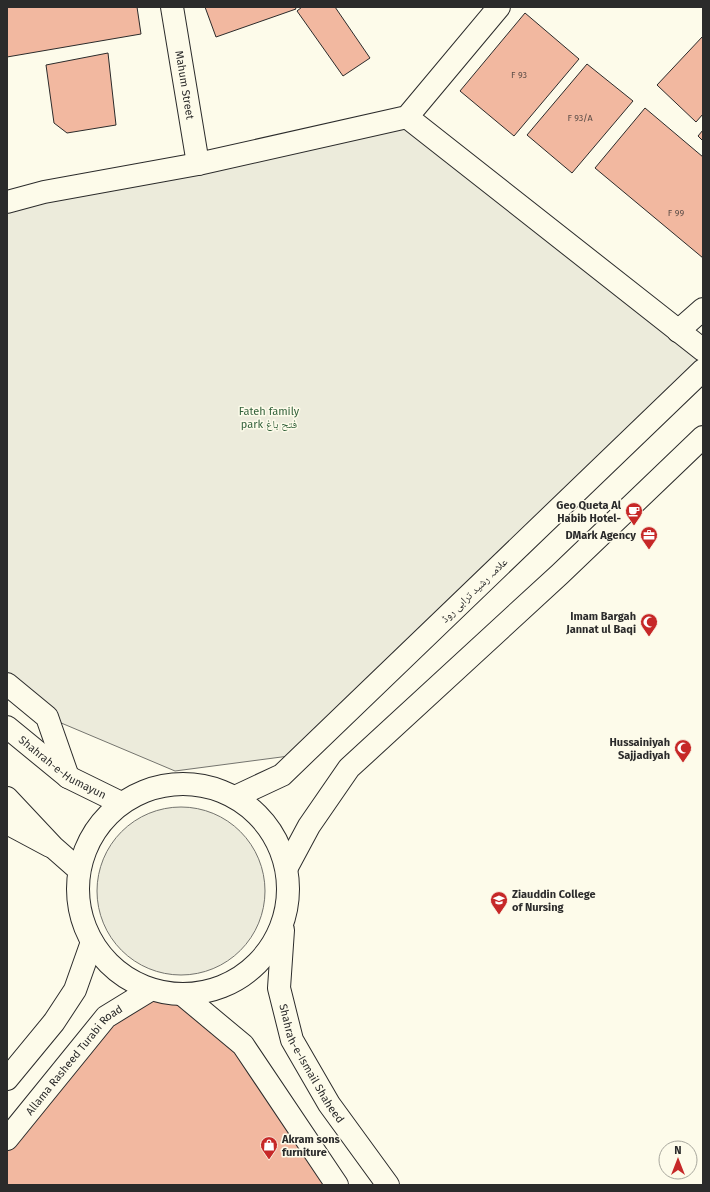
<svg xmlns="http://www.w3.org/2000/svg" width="710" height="1192" viewBox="0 0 710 1192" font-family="'Fira Sans','Noto Naskh Arabic',sans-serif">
<rect width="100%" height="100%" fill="#fdfbea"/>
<g fill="#ecebdb" stroke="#74746e">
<path d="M 414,123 L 703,350 L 703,370 L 289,756 L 175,771 L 47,717 L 7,684 L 7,203 Z"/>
<circle cx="181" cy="891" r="84"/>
</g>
<g fill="#f2b8a0" stroke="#2b2b2b">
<path d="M 7,7 L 137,7 L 141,34 L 7,57 Z"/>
<path d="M 205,7 L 295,7 L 296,9 L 216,37 Z"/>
<path d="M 302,7 L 335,7 L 370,58 L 343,76 L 297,11 Z"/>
<path d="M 525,13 L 579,59 L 514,136 L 460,91 Z"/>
<path d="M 703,36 L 703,114 L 696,122 L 657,85 Z"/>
<path d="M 108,53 L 116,125 L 67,133 L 54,123 L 46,65 Z"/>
<path d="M 587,64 L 633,101 L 572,173 L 527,135 Z"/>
<path d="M 645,108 L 703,157 L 703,258 L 595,168 Z"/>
<path d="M 703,130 L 703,141 L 698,136 Z"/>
<path d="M 150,992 L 183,997 L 242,1046 L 335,1185 L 7,1185 L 7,1146 L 106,1021 Z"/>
</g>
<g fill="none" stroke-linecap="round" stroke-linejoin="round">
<g stroke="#2b2b2b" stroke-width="24">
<g id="minor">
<path id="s1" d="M 172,7 L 198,164"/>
<path d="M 407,117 L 703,350"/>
<path d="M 7,202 L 44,192 L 198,164 L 407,117 L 499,7"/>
<path d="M 678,331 L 703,309"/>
<path d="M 7,684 L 47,717 L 68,777"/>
<path d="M 7,823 L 50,846"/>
</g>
</g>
<g stroke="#2b2b2b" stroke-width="24">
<g id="major">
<path id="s2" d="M 7,727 L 68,777 L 121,803"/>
<circle cx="183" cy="889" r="105"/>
<path d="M 235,797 L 282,775 L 703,370"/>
<path d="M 7,798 L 53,847 L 78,869"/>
<path d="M 287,867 L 309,826 L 349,768 L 560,574 L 703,437"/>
<path id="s3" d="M 283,930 L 279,988 L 292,1040 L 329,1104 L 388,1185"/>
<path d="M 183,995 L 243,1045 L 337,1185"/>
<path d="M 7,1079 L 54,1022 L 75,990 L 92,942"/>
<path id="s4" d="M 7,1139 L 106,1017 L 150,990"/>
</g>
</g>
<use href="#minor" stroke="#fdfbea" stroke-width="22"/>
<use href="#major" stroke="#fdfbea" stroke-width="22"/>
</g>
<defs>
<g id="cafe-pin" transform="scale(0.9)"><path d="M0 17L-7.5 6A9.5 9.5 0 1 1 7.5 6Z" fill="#c62828" stroke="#fdfbea"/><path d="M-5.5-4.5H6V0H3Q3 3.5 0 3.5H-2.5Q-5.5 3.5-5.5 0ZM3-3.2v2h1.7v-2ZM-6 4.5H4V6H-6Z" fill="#fff"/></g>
<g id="office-pin" transform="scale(0.9)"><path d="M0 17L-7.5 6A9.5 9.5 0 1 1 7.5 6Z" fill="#c62828" stroke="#fdfbea"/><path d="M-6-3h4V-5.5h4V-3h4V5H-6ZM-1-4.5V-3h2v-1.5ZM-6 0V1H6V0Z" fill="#fff"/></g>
<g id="mosque-pin" transform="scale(0.9)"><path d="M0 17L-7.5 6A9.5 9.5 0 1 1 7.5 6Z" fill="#c62828" stroke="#fdfbea"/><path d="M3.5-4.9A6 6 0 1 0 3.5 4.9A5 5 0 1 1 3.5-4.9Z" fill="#fff"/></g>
<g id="university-pin" transform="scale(0.9)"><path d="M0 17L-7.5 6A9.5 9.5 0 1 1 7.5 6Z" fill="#c62828" stroke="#fdfbea"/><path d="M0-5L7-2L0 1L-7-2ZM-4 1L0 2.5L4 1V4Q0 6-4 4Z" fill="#fff"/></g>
<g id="shop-pin" transform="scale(0.9)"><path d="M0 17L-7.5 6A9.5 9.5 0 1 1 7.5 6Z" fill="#c62828" stroke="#fdfbea"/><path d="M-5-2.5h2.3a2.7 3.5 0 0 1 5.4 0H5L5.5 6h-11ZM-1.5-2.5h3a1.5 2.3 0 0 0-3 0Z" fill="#fff"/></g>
</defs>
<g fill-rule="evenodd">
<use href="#cafe-pin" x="634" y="511"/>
<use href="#office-pin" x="649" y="535"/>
<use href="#mosque-pin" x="649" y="622"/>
<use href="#mosque-pin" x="683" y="748"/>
<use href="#university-pin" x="499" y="900"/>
<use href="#shop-pin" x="269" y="1145"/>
</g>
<g text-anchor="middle" stroke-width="3" stroke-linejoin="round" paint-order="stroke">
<g font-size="9" fill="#5d4e48">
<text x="519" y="78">F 93</text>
<text x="580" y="121">F 93/A</text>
<text x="676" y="216">F 99</text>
</g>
<g font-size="11" fill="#2b2b2b" stroke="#fdfbea">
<text dy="4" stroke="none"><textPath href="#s1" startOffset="79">Mahum Street</textPath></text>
<text transform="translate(474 590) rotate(-44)" y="4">علامہ رشید ترابی روڈ</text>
<text dy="4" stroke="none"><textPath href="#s2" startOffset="69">Shahrah-e-Humayun</textPath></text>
<text dy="4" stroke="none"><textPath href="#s4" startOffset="104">Allama Rasheed Turabi Road</textPath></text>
<text dy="4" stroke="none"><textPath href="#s3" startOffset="141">Shahrah-e-Ismail Shaheed</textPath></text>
</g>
<g font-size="11" fill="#34623c" stroke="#fdfbea">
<text x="269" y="415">Fateh family<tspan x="269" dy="13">park فتح باغ</tspan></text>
</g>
<g font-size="11" font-weight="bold" fill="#2b2b2b" stroke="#fdfbea" text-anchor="end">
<text x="621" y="509">Geo Queta Al<tspan x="621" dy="13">Habib Hotel-</tspan></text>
<text x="636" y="539">DMark Agency</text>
<text x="636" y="620">Imam Bargah<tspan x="636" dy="13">Jannat ul Baqi</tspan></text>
<text x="670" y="746">Hussainiyah<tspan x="670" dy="13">Sajjadiyah</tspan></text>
<text x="512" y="898" text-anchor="start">Ziauddin College<tspan x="512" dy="13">of Nursing</tspan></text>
<text x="282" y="1143" text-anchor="start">Akram sons<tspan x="282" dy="13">furniture</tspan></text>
</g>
</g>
<rect width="710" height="1192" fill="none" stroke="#2b2b2b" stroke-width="16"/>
<g transform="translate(678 1160)"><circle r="19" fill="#fdfbea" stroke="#a9a89e"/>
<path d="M0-3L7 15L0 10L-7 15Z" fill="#c62828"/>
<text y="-6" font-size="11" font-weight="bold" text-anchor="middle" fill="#2b2b2b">N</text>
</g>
</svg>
